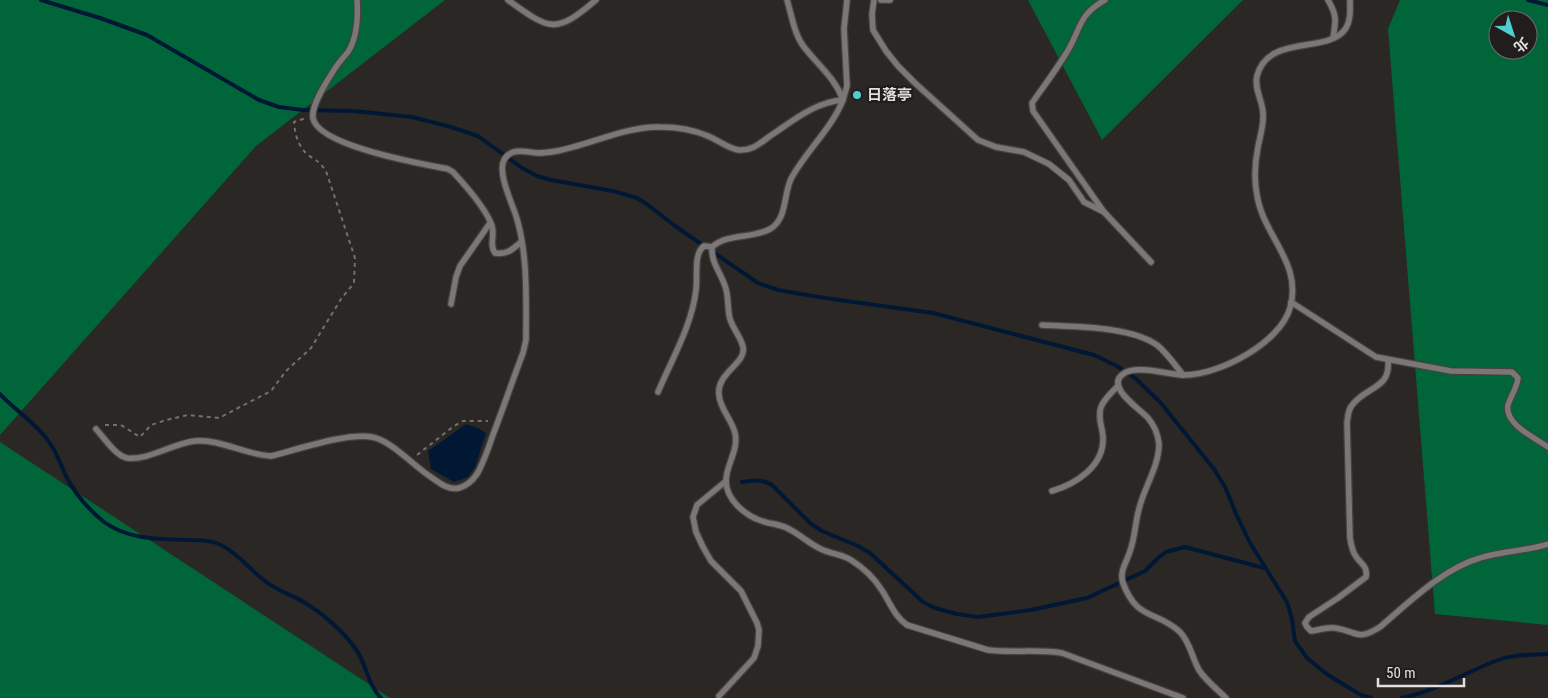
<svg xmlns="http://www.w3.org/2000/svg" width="1548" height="698" viewBox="0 0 1548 698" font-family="'Roboto Condensed','Noto Sans TC',sans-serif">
<rect width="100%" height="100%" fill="#2a2725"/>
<g fill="#00663a" fill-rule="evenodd">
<path d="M 0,0 L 445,0 L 256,146 L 0,435 Z"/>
<path d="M 1028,0 L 1243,0 L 1102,140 Z"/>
<path d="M 1400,0 L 1548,0 L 1548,625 L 1435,614 L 1388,29 ZM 1498,20 L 1528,20 L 1528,50 L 1498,50 Z"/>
<path d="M 0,442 L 390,698 L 0,698 Z"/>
</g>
<path fill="#011835" d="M 466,424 L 478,428 L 486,433 L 475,467 L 468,477 L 454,482 L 431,469 L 428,451 Z"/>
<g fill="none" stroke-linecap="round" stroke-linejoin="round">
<g stroke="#011835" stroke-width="4">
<path d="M 41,0 L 100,18 L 147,35 L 259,100 L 279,107 L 303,110 L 354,111 L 412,117 L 451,127 L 478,136 L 522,168 L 537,176 L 551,180 L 613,191 L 637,198 L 648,205 L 675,226 L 758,283 L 778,290 L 825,298 L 933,313 L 1094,355 L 1117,366 L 1135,378 L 1160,402 L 1214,469 L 1225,487 L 1237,516 L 1250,543 L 1287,602 L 1292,619 L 1295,641 L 1307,658 L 1328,675 L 1361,695 L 1371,698"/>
<path d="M 1528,0 L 1548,5"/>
<path d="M 0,394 C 15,410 37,424 49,442 C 57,452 60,464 66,476 C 75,494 88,509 104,522 C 129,540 159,539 188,540 C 199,540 211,540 221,545 C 238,553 250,570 265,581 C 276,590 289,594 302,601 C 321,612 342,630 355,648 C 367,664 367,684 381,698"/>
<path d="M 742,482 C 754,480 761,479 772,485 L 810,523 L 822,531 L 858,546 L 870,553 L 923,602 L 935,608 L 957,614 L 978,617 L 1031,610 L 1087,598 L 1145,571 L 1158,558 L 1166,552 L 1185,547 L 1264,568"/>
<path d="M 1402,698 C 1436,691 1466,672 1498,660 C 1514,654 1532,655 1548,654"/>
</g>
<g stroke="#454240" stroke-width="8">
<g id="service">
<path d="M 357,0 C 358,16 357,38 348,52 C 343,58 338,63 334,70 C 327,81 311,105 313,118 C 318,146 422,164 448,169 L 453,172 C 466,186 486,208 492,226 C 495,236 489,245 495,253 C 507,255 513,249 521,242"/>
<path d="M 508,0 C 550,30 555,35 596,0"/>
<path d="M 787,0 C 792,16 794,34 804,47 C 818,65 835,78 843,100 C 832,128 807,150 792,177 C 783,192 788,219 770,229 C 752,239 728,233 712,247 C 711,263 720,271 725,286 C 729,296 727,308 730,319 C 733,329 741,337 743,347 C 747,363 716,373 719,395 C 720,409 732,420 735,433 C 739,450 726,465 726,481 C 726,500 746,516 762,521 C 770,524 779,524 787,528 C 800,534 810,545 823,550 C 832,554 842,554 851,560 C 862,567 874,578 881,589 C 890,602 894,616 907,625 L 988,650 C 1013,653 1037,649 1062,653 L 1183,698"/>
<path d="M 874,0 L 872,14 L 873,30 L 886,51 L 898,66 L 916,84 L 978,140 L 996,147 L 1024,152 L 1049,164 L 1069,180 L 1084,202 L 1104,212"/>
<path d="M 881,0 L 890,0"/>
<path d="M 1105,0 C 1078,15 1081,29 1067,52 C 1056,70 1044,86 1032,103 L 1033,111 L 1104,212 L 1151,262"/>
<path d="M 1328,0 C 1337,15 1336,21 1333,38"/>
<path d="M 1291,302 L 1376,357 L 1451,371 L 1512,372 L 1518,378 C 1517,388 1511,395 1508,405 C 1504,424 1535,438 1548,447"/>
<path d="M 451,304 L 456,277 L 460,266 L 490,223"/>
<path d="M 1042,325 C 1075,327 1130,326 1157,345 C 1167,353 1175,365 1183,375"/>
<path d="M 1388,360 C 1391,389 1367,386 1353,404 C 1348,409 1348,416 1347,423 L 1350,538 C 1351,544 1352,550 1355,555 C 1360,564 1368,565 1366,577 L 1338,598 L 1309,617 L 1305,623 L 1307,627 L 1311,631 C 1319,630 1327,627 1335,628 C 1358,631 1356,642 1380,627 C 1408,603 1444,568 1480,558 C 1502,551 1526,551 1548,544"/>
<path d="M 658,392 C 672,359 692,325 696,290 C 698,277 693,254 704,246 L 712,247"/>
<path d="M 96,429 C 105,439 115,455 127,458 C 147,461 174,443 195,441 C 222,439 245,455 271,456 C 296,450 348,432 372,437 C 390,440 412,464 428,475 C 437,481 448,491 459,488 C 466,486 473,480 477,474 C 484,462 489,446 494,432 C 504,406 513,379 523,353 L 526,340 C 526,300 528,257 517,219 C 513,205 497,173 504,160 C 511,147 526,152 538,153 C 544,153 551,152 557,151 C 589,145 627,126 660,127 C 676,127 694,130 708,136 C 718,140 729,149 739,150 C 754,151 762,141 773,134 C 795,119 816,102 843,100 L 847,86 L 844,29 L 847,0"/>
<path d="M 1052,491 C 1076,484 1104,466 1103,438 C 1103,428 1097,418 1101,407 C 1104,399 1112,392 1118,386"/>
<path d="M 719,696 L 754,658 L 758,646 L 759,630 L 757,623 L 741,591 L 711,561 L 703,547 L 696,532 L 693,517 L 697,505 L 726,481"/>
<path d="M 1226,698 C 1217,689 1206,681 1199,670 C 1192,658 1190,642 1180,632 C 1156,610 1137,621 1123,583 C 1119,571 1127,562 1130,551 C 1135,538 1135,523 1139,509 C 1144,487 1159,467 1159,444 C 1158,435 1154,425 1148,418 C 1140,409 1105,387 1123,374 C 1136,364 1169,375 1185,375 C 1219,375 1280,343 1290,308 C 1303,263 1263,236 1257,195 C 1254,180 1255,162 1258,147 C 1260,136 1264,125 1263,114 C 1263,101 1254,90 1257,76 C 1268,33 1329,55 1346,28 C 1351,20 1350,10 1350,0"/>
</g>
</g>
<g stroke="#73706f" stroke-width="2" stroke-dasharray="4 4" stroke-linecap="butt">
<path d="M 105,425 L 121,425 L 140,437 L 151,425 L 166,420 L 188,415 L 219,418 L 238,408 L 271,391 L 286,371 L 311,348 L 341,299 L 354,283 L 355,258 L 326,171 C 318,160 318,162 308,155 C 298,146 295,135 294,122 L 306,118"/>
<path d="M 417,455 L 454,426 L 463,421 L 488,421"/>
</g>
<use href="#service" stroke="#7b7776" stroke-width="5.5"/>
</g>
<circle fill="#52cdcf" stroke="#211d1c" stroke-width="2" cx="857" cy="95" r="5"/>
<g text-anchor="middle" stroke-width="4.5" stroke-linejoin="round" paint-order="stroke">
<g font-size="15" font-weight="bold" fill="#e2dfde" stroke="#211d1c" text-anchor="start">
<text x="867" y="100">日落亭</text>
</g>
</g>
<g transform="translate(1513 35) rotate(141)"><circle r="24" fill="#211d1c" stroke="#6e6b6a"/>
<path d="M0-4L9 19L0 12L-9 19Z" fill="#52cdcf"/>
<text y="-8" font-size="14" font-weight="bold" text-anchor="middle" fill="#e2dfde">北</text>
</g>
<path d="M1378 678v8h86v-8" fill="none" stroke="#e2dfde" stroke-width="2.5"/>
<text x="1386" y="678" font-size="15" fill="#e2dfde" stroke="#211d1c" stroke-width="4" paint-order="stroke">50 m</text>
</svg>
